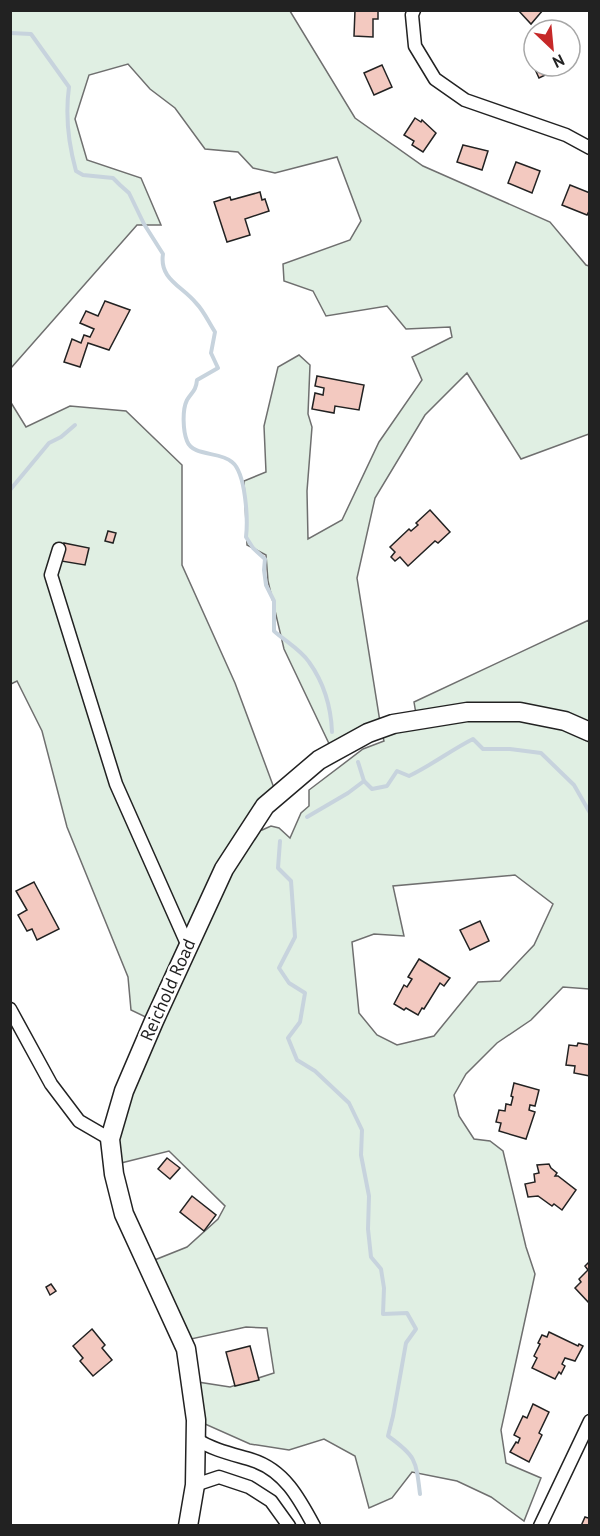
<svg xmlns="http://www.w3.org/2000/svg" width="600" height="1536" viewBox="0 0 600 1536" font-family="'PT Sans',sans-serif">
<rect width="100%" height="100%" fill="#fff"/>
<path fill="#e0efe3" stroke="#6f6f6f" stroke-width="1.5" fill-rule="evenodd" d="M 11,11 L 290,11 L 355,118 L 423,166 L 550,222 L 586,265 L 589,266 L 589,434 L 521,459 L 467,373 L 425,415 L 375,498 L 357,578 L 381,728 L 417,720 L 414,702 L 589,620 L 589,989 L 563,987 L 531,1020 L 497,1043 L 466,1074 L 454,1095 L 459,1116 L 474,1139 L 490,1141 L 503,1151 L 526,1247 L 535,1274 L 501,1430 L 506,1463 L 541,1478 L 524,1521 L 491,1497 L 457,1481 L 412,1472 L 392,1498 L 369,1508 L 355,1456 L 324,1439 L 289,1450 L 250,1444 L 196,1420 L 191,1381 L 230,1387 L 274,1373 L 267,1328 L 246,1327 L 182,1341 L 147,1263 L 187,1247 L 218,1219 L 225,1206 L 169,1151 L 113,1165 L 110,1139 L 154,1021 L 131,1010 L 128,977 L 67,827 L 42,731 L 17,681 L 11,684 L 10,401 L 26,427 L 70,406 L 126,411 L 182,465 L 182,565 L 235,683 L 277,796 L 254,823 L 262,830 L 271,826 L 279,828 L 290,838 L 301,813 L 309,806 L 309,790 L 363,749 L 384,741 L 381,729 L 333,752 L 284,649 L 268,581 L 266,555 L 247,545 L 244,481 L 266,472 L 264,426 L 278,367 L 299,355 L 310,365 L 308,414 L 312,427 L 307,491 L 308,539 L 342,520 L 379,442 L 422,380 L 412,357 L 452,337 L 450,327 L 406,329 L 387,306 L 326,316 L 313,291 L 284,281 L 283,264 L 350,240 L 361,221 L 337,157 L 275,173 L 253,168 L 238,152 L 205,149 L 175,108 L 150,89 L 128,64 L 89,75 L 75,119 L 87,160 L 141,178 L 161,225 L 137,225 L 11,368 ZM 515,875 L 553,904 L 534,945 L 500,981 L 478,982 L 434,1036 L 397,1045 L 377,1035 L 359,1013 L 352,942 L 374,934 L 404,936 L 393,886 Z"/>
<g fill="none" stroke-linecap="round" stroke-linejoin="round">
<g stroke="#c7d3dd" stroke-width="4">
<path d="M 10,33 L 31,34 L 69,87 C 65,116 68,142 76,171 L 83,175 L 113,178 L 120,185 L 129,193 L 144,224 L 163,254 C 159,279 182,286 196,303 C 204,311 209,323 215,332 L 211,353 L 218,368 L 197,380 C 196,391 192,392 187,400 C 182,410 183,431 187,441 C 193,457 220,451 232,462 C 246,473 248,520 246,537 L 253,548 L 265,559 L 264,570 L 266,585 L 274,601 L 274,631 C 285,641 301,650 309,662 C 324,683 331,706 332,732"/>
<path d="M 10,490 L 49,443 L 61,437 L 75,425"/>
<path d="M 358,762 L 364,781 L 372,789 L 387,786 L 397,771 L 409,776 C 432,765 451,750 473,739 L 483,749 L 510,749 L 541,753 L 574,785 L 590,813"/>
<path d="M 307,817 L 348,793 L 364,781"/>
<path d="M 280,841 L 278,868 L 291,881 L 295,937 L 279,968 L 289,983 L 305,993 L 300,1022 L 288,1038 L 297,1060 L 315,1071 L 349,1103 L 362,1130 L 361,1155 L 369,1196 L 368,1229 L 371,1257 L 381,1269 L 384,1288 L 383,1314 L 407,1313 L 416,1329 L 406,1343 L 393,1416 L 388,1436 C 416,1456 416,1460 420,1494"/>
</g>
</g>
<g fill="#f3c9c0" stroke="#222" stroke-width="1.5">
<path d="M 355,10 L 378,10 L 378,19 L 373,19 L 373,37 L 354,36 Z"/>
<path d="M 518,10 L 543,10 L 531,24 Z"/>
<path d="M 382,65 L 392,87 L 374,95 L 364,73 Z"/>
<path d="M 537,66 L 564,66 L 539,78 L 534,67 Z"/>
<path d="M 415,118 L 421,122 L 422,120 L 436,133 L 423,152 L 412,145 L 414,141 L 404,135 Z"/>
<path d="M 463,145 L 488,151 L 482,170 L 457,162 Z"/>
<path d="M 516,162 L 540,171 L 532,193 L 508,183 Z"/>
<path d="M 570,185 L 590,193 L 590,209 L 587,215 L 562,205 Z"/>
<path d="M 260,192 L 262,200 L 265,199 L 269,211 L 245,219 L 250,235 L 227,242 L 214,202 L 230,197 L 231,200 Z"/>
<path d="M 105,301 L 130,310 L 109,350 L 88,343 L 80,367 L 64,362 L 72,339 L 81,343 L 84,335 L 90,337 L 94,329 L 80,323 L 86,311 L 98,316 Z"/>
<path d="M 317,376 L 364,385 L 359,410 L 335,406 L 334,413 L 312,409 L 315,393 L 323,395 L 324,388 L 315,386 Z"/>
<path d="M 430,510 L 450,532 L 438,543 L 435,541 L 408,566 L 400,557 L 395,561 L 391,557 L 395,552 L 390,547 L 409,529 L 411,531 L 418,525 L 416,523 Z"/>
<path d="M 108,531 L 116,533 L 113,543 L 105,541 Z"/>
<path d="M 64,543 L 89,548 L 85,565 L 61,561 Z"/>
<path d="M 34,882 L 59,929 L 37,940 L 32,929 L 27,931 L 18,915 L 27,910 L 16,891 Z"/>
<path d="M 480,921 L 489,941 L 470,950 L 460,930 Z"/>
<path d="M 419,959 L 450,978 L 444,986 L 440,983 L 424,1009 L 422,1008 L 418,1015 L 406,1008 L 404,1010 L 394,1004 L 404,985 L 407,987 L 412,979 L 408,977 Z"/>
<path d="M 578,1043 L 590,1045 L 590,1076 L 574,1073 L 575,1066 L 566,1065 L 569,1045 L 577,1046 Z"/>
<path d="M 514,1083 L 539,1090 L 535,1106 L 530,1105 L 529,1110 L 535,1112 L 526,1139 L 499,1131 L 501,1123 L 496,1122 L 499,1110 L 505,1111 L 506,1104 L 511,1105 L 513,1097 L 511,1096 Z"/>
<path d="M 167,1158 L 180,1168 L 170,1179 L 158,1169 Z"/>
<path d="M 549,1164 L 551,1168 L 557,1173 L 555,1176 L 558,1176 L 576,1190 L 562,1210 L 554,1204 L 552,1206 L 538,1196 L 528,1197 L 525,1184 L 535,1182 L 534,1174 L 539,1173 L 537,1165 Z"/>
<path d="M 192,1196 L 216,1215 L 204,1231 L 180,1212 Z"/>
<path d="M 590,1261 L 590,1304 L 575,1288 L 581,1282 L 579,1279 L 588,1270 L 585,1266 Z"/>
<path d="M 51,1284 L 56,1291 L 50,1295 L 46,1287 Z"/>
<path d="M 92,1329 L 105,1345 L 102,1348 L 112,1360 L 93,1376 L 80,1361 L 83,1358 L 73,1346 Z"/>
<path d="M 549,1332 L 578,1346 L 579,1344 L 583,1346 L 575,1361 L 565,1358 L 562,1364 L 565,1366 L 561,1374 L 559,1372 L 555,1379 L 532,1368 L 537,1358 L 534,1356 L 540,1344 L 538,1343 L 542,1335 L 547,1337 Z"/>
<path d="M 250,1346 L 259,1380 L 235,1386 L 226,1352 Z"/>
<path d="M 533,1404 L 549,1412 L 539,1433 L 542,1435 L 529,1462 L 510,1452 L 516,1442 L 518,1443 L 520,1438 L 514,1435 L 523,1416 L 527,1418 Z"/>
<path d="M 590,1516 L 590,1526 L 581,1526 L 585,1517 L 588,1518 Z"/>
</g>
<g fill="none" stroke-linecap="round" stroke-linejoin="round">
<g stroke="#222" stroke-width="15">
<g id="street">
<path d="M 414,10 L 412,15 L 415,46 L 435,79 L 465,100 L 566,135 L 590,148"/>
<path d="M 59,549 L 51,575 L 116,784 L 188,946"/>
<path d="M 10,1009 L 51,1084 L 79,1121 L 110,1139"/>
<path d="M 196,1439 C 213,1450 232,1454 252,1460 C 284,1470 299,1498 314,1526"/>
<path d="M 195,1485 L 219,1477 L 249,1487 L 271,1501 L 289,1526"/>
<path d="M 540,1526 L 590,1421"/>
</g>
</g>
<g stroke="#222" stroke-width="21">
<path id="secondary" d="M 188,1526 L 195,1485 L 196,1420 L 186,1349 L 124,1214 L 114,1174 L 110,1139 L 124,1091 L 154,1021 L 224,869 L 265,806 L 319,760 L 368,733 L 393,724 L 467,712 L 520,712 L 565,721 L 590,732"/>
</g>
<use href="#street" stroke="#fff" stroke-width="12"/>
<use href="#secondary" stroke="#fff" stroke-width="18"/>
</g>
<g text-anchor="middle" stroke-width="4.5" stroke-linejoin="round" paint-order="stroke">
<g font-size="18" fill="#222" stroke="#fff">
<text transform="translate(168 990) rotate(-66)" y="6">Reichold Road</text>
</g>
</g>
<rect width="600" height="1536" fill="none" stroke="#222222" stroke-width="24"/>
<g transform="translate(552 48) rotate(154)"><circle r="28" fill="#ffffff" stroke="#a7a7a7" stroke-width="1.5"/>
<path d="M0-4.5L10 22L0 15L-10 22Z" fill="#c62828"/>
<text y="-9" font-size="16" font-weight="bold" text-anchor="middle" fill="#222222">N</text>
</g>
</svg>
